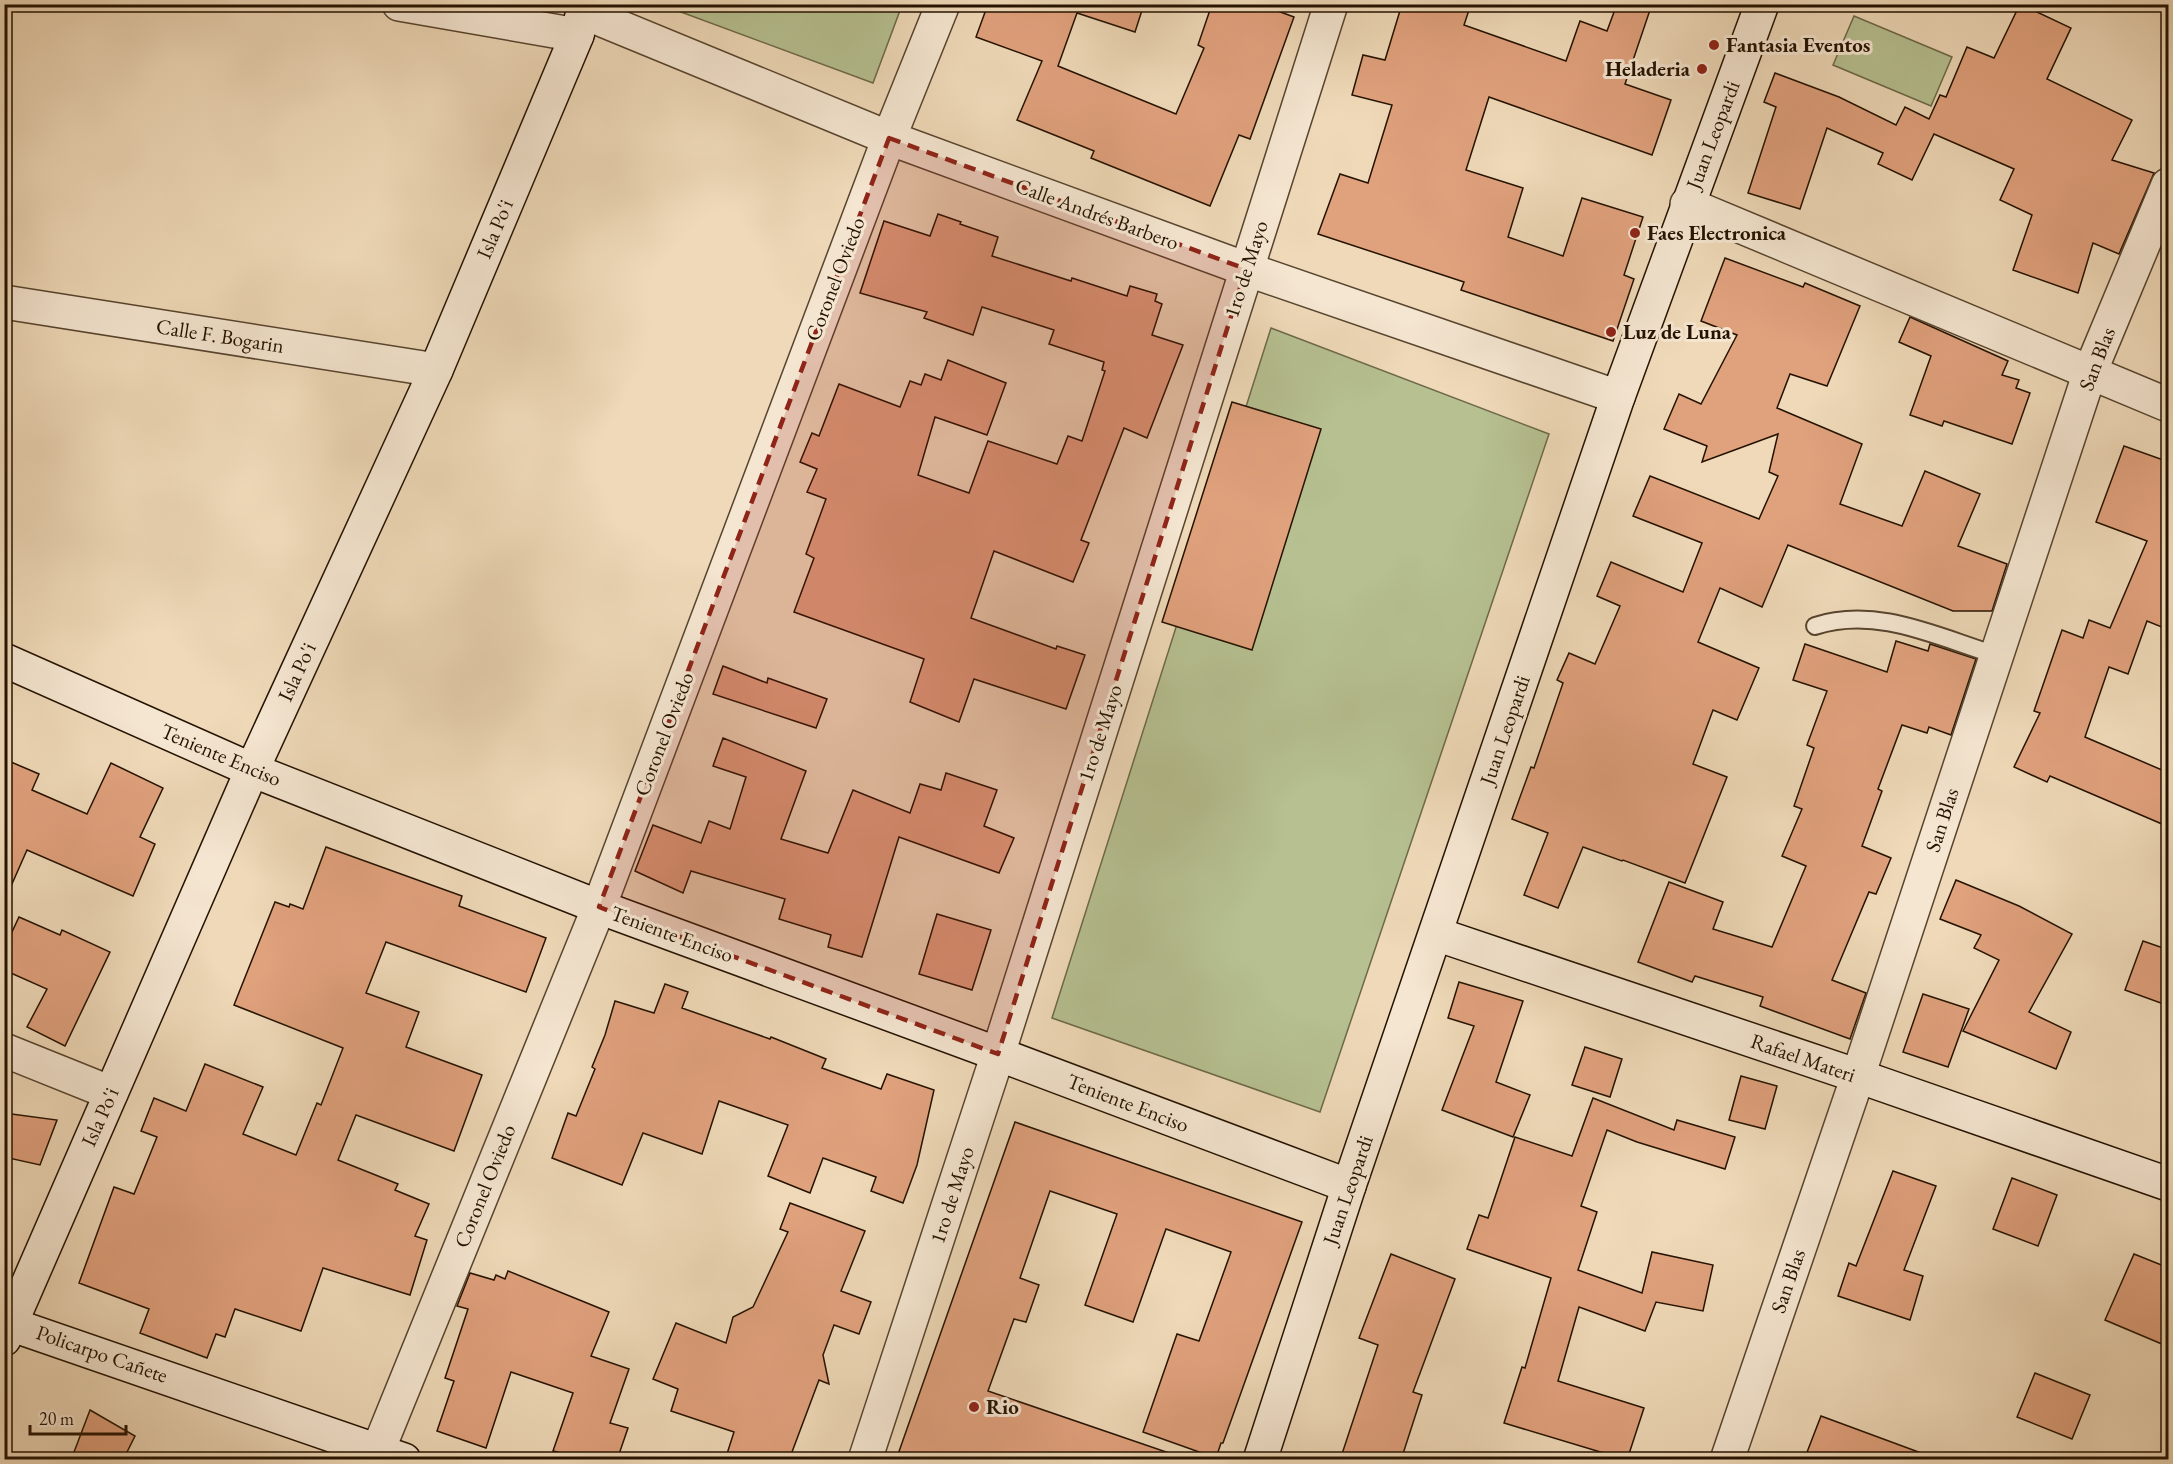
<svg xmlns="http://www.w3.org/2000/svg" width="2173" height="1464" viewBox="0 0 2173 1464" font-family="'EB Garamond',serif">
<rect width="100%" height="100%" fill="#efd9b8"/>
<filter id="stains"><feTurbulence type="fractalNoise" baseFrequency=".00333" numOctaves="4"/><feColorMatrix values="0 0 0 0 .2 0 0 0 0 .09 0 0 0 0 .02 0 0 0 .5 -.17"/></filter>
<radialGradient id="worn" r=".72"><stop offset=".6" stop-color="#630" stop-opacity="0"/><stop offset="1" stop-color="#630" stop-opacity=".3"/></radialGradient>
<g fill="#b6c091" stroke="#6d6948" stroke-width="1.5">
<path d="M 662,5 L 902,4 L 902,5 L 873,83 Z"/>
<path d="M 1854,16 L 1952,57 L 1931,106 L 1833,65 Z"/>
<path d="M 1271,328 L 1549,434 L 1320,1112 L 1052,1018 Z"/>
</g>
<g fill="#e0a17d" stroke="#241200" stroke-width="1.5">
<path d="M 988,4 L 1144,4 L 1135,32 L 1077,13 L 1058,66 L 1176,114 L 1204,48 L 1198,45 L 1212,4 L 1259,4 L 1294,17 L 1250,139 L 1239,135 L 1210,206 L 1091,158 L 1094,151 L 1017,120 L 1042,61 L 976,37 Z"/>
<path d="M 1402,4 L 1471,4 L 1464,25 L 1566,61 L 1580,21 L 1607,31 L 1617,4 L 1652,4 L 1625,84 L 1671,100 L 1652,155 L 1489,97 L 1466,170 L 1523,188 L 1508,237 L 1563,256 L 1582,198 L 1643,217 L 1624,275 L 1634,279 L 1613,341 L 1461,290 L 1464,282 L 1318,234 L 1340,174 L 1368,183 L 1392,105 L 1352,95 L 1363,55 L 1385,60 Z"/>
<path d="M 2020,4 L 2071,28 L 2047,79 L 2132,120 L 2112,160 L 2154,173 L 2119,254 L 2093,243 L 2078,293 L 2013,270 L 2032,215 L 2000,200 L 2014,169 L 1934,134 L 1912,180 L 1878,164 L 1883,153 L 1827,128 L 1800,209 L 1748,193 L 1776,107 L 1764,102 L 1775,73 L 1839,97 L 1896,125 L 1905,107 L 1929,119 L 1940,95 L 1946,97 L 1967,47 L 1994,58 Z"/>
<path d="M 938,214 L 961,222 L 960,224 L 998,237 L 992,256 L 1071,281 L 1072,278 L 1127,296 L 1130,286 L 1157,294 L 1155,301 L 1162,304 L 1152,335 L 1183,345 L 1147,438 L 1124,428 L 1081,540 L 1089,543 L 1073,582 L 994,551 L 971,618 L 1056,649 L 1057,646 L 1085,655 L 1066,709 L 974,679 L 959,722 L 910,702 L 924,659 L 794,612 L 814,558 L 806,554 L 826,499 L 807,492 L 817,469 L 800,462 L 812,433 L 819,436 L 839,384 L 900,407 L 910,381 L 921,385 L 925,374 L 941,380 L 948,360 L 1006,383 L 987,435 L 935,417 L 918,475 L 969,493 L 988,441 L 1057,464 L 1068,436 L 1082,441 L 1105,371 L 1102,370 L 1104,362 L 1049,344 L 1054,330 L 982,307 L 973,335 L 924,318 L 927,312 L 860,293 L 884,221 L 930,236 Z"/>
<path d="M 1725,258 L 1803,287 L 1805,283 L 1860,306 L 1827,386 L 1790,374 L 1777,408 L 1862,444 L 1840,504 L 1902,526 L 1925,471 L 1980,494 L 1958,546 L 2007,564 L 1992,611 L 1953,611 L 1788,545 L 1762,607 L 1720,588 L 1698,642 L 1759,668 L 1737,720 L 1713,710 L 1693,764 L 1727,777 L 1685,883 L 1623,860 L 1622,861 L 1583,847 L 1558,908 L 1524,895 L 1548,833 L 1512,819 L 1531,767 L 1534,768 L 1563,683 L 1557,680 L 1569,653 L 1595,664 L 1620,606 L 1597,596 L 1611,562 L 1683,592 L 1702,543 L 1633,516 L 1650,476 L 1759,519 L 1778,476 L 1769,472 L 1778,434 L 1702,462 L 1707,446 L 1664,429 L 1679,394 L 1701,404 L 1737,335 L 1701,321 Z"/>
<path d="M 1910,317 L 2008,361 L 2002,375 L 2019,380 L 2016,388 L 2030,393 L 2012,444 L 1944,421 L 1942,426 L 1910,415 L 1931,356 L 1899,342 Z"/>
<path d="M 1232,402 L 1321,429 L 1252,650 L 1162,622 Z"/>
<path d="M 2124,446 L 2169,462 L 2169,630 L 2147,621 L 2128,674 L 2109,667 L 2085,737 L 2169,773 L 2169,827 L 2050,776 L 2047,782 L 2014,767 L 2040,713 L 2034,711 L 2062,630 L 2083,638 L 2089,620 L 2110,628 L 2147,541 L 2096,522 Z"/>
<path d="M 1896,641 L 1928,651 L 1930,644 L 1976,659 L 1951,735 L 1929,727 L 1927,733 L 1902,725 L 1878,789 L 1882,791 L 1862,846 L 1891,858 L 1876,894 L 1869,892 L 1832,980 L 1866,993 L 1850,1039 L 1760,1006 L 1763,997 L 1695,976 L 1692,982 L 1638,962 L 1669,882 L 1723,902 L 1713,929 L 1772,947 L 1806,866 L 1782,856 L 1802,809 L 1794,806 L 1814,748 L 1807,745 L 1827,691 L 1793,680 L 1805,644 L 1887,672 Z"/>
<path d="M 723,666 L 767,683 L 768,678 L 827,699 L 816,728 L 713,694 Z"/>
<path d="M 723,738 L 806,771 L 781,839 L 828,853 L 853,790 L 910,813 L 920,784 L 941,790 L 946,773 L 997,790 L 984,826 L 1014,838 L 999,873 L 899,837 L 862,957 L 828,947 L 831,935 L 779,919 L 785,899 L 691,871 L 683,893 L 635,871 L 653,825 L 701,843 L 709,821 L 730,829 L 746,777 L 713,766 Z"/>
<path d="M 4,759 L 39,774 L 32,790 L 87,814 L 111,763 L 163,788 L 140,837 L 155,844 L 133,896 L 27,850 L 4,902 Z"/>
<path d="M 326,847 L 462,896 L 459,906 L 546,938 L 526,992 L 386,942 L 366,993 L 419,1012 L 406,1047 L 482,1075 L 454,1151 L 356,1115 L 338,1160 L 398,1184 L 395,1190 L 429,1204 L 415,1236 L 427,1240 L 410,1295 L 323,1268 L 301,1331 L 235,1309 L 225,1337 L 216,1334 L 207,1358 L 140,1333 L 149,1309 L 79,1283 L 114,1187 L 134,1194 L 157,1137 L 141,1131 L 154,1098 L 186,1111 L 205,1064 L 263,1087 L 243,1134 L 296,1155 L 317,1103 L 321,1105 L 343,1048 L 234,1005 L 275,902 L 289,907 L 290,904 L 303,909 Z"/>
<path d="M 1956,880 L 2019,906 L 2072,934 L 2029,1012 L 2071,1032 L 2056,1069 L 1963,1031 L 1999,960 L 1974,948 L 1981,935 L 1940,919 Z"/>
<path d="M 937,914 L 991,930 L 972,990 L 919,974 Z"/>
<path d="M 19,917 L 60,935 L 62,930 L 110,952 L 65,1046 L 27,1027 L 47,989 L 4,970 L 4,949 Z"/>
<path d="M 2143,941 L 2169,950 L 2169,1006 L 2125,990 Z"/>
<path d="M 1459,982 L 1523,1001 L 1496,1082 L 1530,1095 L 1513,1137 L 1442,1110 L 1474,1026 L 1448,1018 Z"/>
<path d="M 665,984 L 688,992 L 682,1008 L 770,1039 L 771,1037 L 826,1059 L 822,1068 L 881,1089 L 887,1074 L 934,1090 L 917,1165 L 903,1203 L 871,1191 L 876,1177 L 823,1158 L 810,1193 L 768,1176 L 788,1125 L 719,1101 L 702,1154 L 643,1133 L 622,1185 L 552,1158 L 568,1113 L 576,1116 L 595,1069 L 592,1067 L 605,1035 L 615,1001 L 654,1013 Z"/>
<path d="M 1923,994 L 1969,1009 L 1948,1067 L 1903,1052 Z"/>
<path d="M 1585,1047 L 1622,1059 L 1610,1097 L 1572,1085 Z"/>
<path d="M 1741,1076 L 1777,1086 L 1765,1129 L 1729,1120 Z"/>
<path d="M 1593,1098 L 1674,1130 L 1677,1120 L 1735,1137 L 1725,1169 L 1637,1142 L 1607,1130 L 1581,1206 L 1597,1212 L 1578,1270 L 1642,1293 L 1652,1252 L 1713,1265 L 1703,1311 L 1656,1302 L 1645,1331 L 1579,1307 L 1558,1381 L 1644,1408 L 1627,1460 L 1504,1423 L 1522,1367 L 1525,1368 L 1551,1278 L 1467,1249 L 1479,1215 L 1488,1218 L 1515,1137 L 1572,1156 Z"/>
<path d="M 4,1113 L 57,1120 L 40,1165 L 4,1157 Z"/>
<path d="M 1015,1122 L 1302,1222 L 1223,1443 L 1221,1443 L 1216,1458 L 1143,1432 L 1177,1334 L 1199,1341 L 1231,1252 L 1166,1229 L 1133,1322 L 1085,1305 L 1117,1214 L 1050,1191 L 1020,1278 L 1039,1285 L 1026,1322 L 1014,1319 L 988,1391 L 1175,1455 L 1174,1460 L 896,1460 Z"/>
<path d="M 1893,1171 L 1936,1186 L 1904,1270 L 1923,1276 L 1910,1320 L 1838,1296 L 1849,1263 L 1856,1266 Z"/>
<path d="M 2012,1178 L 2057,1195 L 2038,1246 L 1993,1229 Z"/>
<path d="M 790,1203 L 865,1231 L 841,1291 L 871,1302 L 859,1334 L 834,1325 L 823,1355 L 829,1384 L 819,1380 L 789,1460 L 725,1460 L 734,1432 L 671,1411 L 678,1389 L 653,1379 L 676,1323 L 726,1343 L 733,1317 L 753,1307 L 788,1232 L 780,1229 Z"/>
<path d="M 1391,1254 L 1455,1279 L 1413,1392 L 1422,1395 L 1401,1460 L 1340,1460 L 1378,1345 L 1359,1338 Z"/>
<path d="M 2134,1254 L 2169,1268 L 2169,1347 L 2105,1320 Z"/>
<path d="M 508,1271 L 609,1312 L 591,1356 L 629,1369 L 610,1423 L 628,1428 L 617,1460 L 556,1460 L 558,1452 L 553,1451 L 573,1393 L 511,1372 L 486,1448 L 437,1431 L 454,1381 L 445,1378 L 468,1309 L 457,1306 L 470,1273 L 494,1280 L 496,1275 L 505,1279 Z"/>
<path d="M 2035,1373 L 2090,1395 L 2072,1439 L 2017,1417 Z"/>
<path d="M 90,1410 L 135,1436 L 123,1460 L 71,1460 Z"/>
<path d="M 1821,1416 L 1932,1457 L 1931,1460 L 1804,1460 Z"/>
</g>
<g fill="none" stroke-linecap="round" stroke-linejoin="round">
<g stroke="#57442e" stroke-width="20">
<path id="lane" d="M 1815,626 C 1877,606 1937,637 1996,655"/>
</g>
<g stroke="#57442e" stroke-width="36">
<g id="street">
<path d="M 399,4 L 577,35"/>
<path d="M 583,12 L 889,138 L 1246,269 L 1618,397"/>
<path d="M 1687,204 L 2168,405"/>
<path d="M 4,302 L 436,370"/>
<path d="M 4,1050 L 111,1093"/>
<path d="M 374,1460 L 599,907 L 889,138 L 943,4"/>
<path d="M 865,1460 L 998,1054 L 1331,4"/>
<path d="M 1727,1460 L 1858,1076 L 2090,372 L 2168,185"/>
</g>
</g>
<g stroke="#241200" stroke-width="36">
<g id="secondary">
<path d="M 4,660 L 252,770 L 599,907 L 998,1054 L 1349,1186"/>
<path d="M 1436,934 L 1858,1076 L 2168,1184"/>
<path d="M 4,1322 L 404,1460"/>
<path d="M 4,1339 L 252,770 L 436,370 L 577,35 L 585,4"/>
<path d="M 1260,1460 L 1349,1186 L 1618,397 L 1762,4"/>
</g>
</g>
<use href="#lane" stroke="#f5e6d1" stroke-width="16"/>
<use href="#street" stroke="#f5e6d1" stroke-width="33"/>
<use href="#secondary" stroke="#f5e6d1" stroke-width="33"/>
</g>
<path fill="#8f2418" fill-opacity="0.2" stroke="#8f2418" stroke-width="4.5" stroke-dasharray="12 8" stroke-linejoin="round" d="M 889,138 L 1246,269 L 998,1054 L 599,907 Z"/>
<g fill="#8f2418" stroke="#f5e6d1" stroke-width="2">
<circle cx="1714" cy="45" r="6"/>
<circle cx="1702" cy="69" r="6"/>
<circle cx="1635" cy="233" r="6"/>
<circle cx="1611" cy="332" r="6"/>
<circle cx="974" cy="1407" r="6"/>
</g>
<g text-anchor="middle" stroke-width="6" stroke-linejoin="round" paint-order="stroke">
<g font-size="21" font-weight="bold" fill="#241200" stroke="#f5e6d1" text-anchor="start">
<text x="1726" y="52">Fantasia Eventos</text>
<text x="1690" y="76" text-anchor="end">Heladeria</text>
<text x="1647" y="240">Faes Electronica</text>
<text x="1623" y="339">Luz de Luna</text>
<text x="986" y="1414">Rio</text>
</g>
<g font-size="21" fill="#241200" stroke="#f5e6d1">
<text transform="translate(1713 135) rotate(-69)" y="7">Juan Leopardi</text>
<text transform="translate(1097 214) rotate(20)" y="7">Calle Andrés Barbero</text>
<text transform="translate(495 229) rotate(-67)" y="7">Isla Po'i</text>
<text transform="translate(1246 269) rotate(-72)" y="7">1ro de Mayo</text>
<text transform="translate(835 279) rotate(-69)" y="7">Coronel Oviedo</text>
<text transform="translate(220 336) rotate(9)" y="7">Calle F. Bogarin</text>
<text transform="translate(2097 359) rotate(-69)" y="7">San Blas</text>
<text transform="translate(297 672) rotate(-65)" y="7">Isla Po'i</text>
<text transform="translate(1505 730) rotate(-71)" y="7">Juan Leopardi</text>
<text transform="translate(1100 733) rotate(-72)" y="7">1ro de Mayo</text>
<text transform="translate(664 734) rotate(-69)" y="7">Coronel Oviedo</text>
<text transform="translate(221 755) rotate(23)" y="7">Teniente Enciso</text>
<text transform="translate(1942 820) rotate(-72)" y="7">San Blas</text>
<text transform="translate(672 934) rotate(20)" y="7">Teniente Enciso</text>
<text transform="translate(1803 1058) rotate(19)" y="7">Rafael Materi</text>
<text transform="translate(1128 1103) rotate(21)" y="7">Teniente Enciso</text>
<text transform="translate(100 1117) rotate(-66)" y="7">Isla Po'i</text>
<text transform="translate(485 1186) rotate(-68)" y="7">Coronel Oviedo</text>
<text transform="translate(1348 1190) rotate(-71)" y="7">Juan Leopardi</text>
<text transform="translate(952 1195) rotate(-72)" y="7">1ro de Mayo</text>
<text transform="translate(1788 1281) rotate(-71)" y="7">San Blas</text>
<text transform="translate(102 1354) rotate(19)" y="7">Policarpo Cañete</text>
</g>
</g>
<rect width="2173" height="1464" fill="none" stroke="#efd9b8" stroke-width="24"/>
<rect x="6" y="6" width="2161" height="1452" fill="none" stroke="#241200" stroke-width="3"/>
<rect x="12" y="12" width="2149" height="1440" fill="none" stroke="#241200" stroke-width="1.5"/>
<path d="M30 1425v9h96v-9" fill="none" stroke="#241200" stroke-width="3"/>
<text x="39" y="1425" font-size="18" fill="#241200" stroke="#f5e6d1" stroke-width="4.5" paint-order="stroke">20 m</text>
<rect width="100%" height="100%" filter="url(#stains)"/>
<rect width="100%" height="100%" fill="url(#worn)"/>
</svg>
